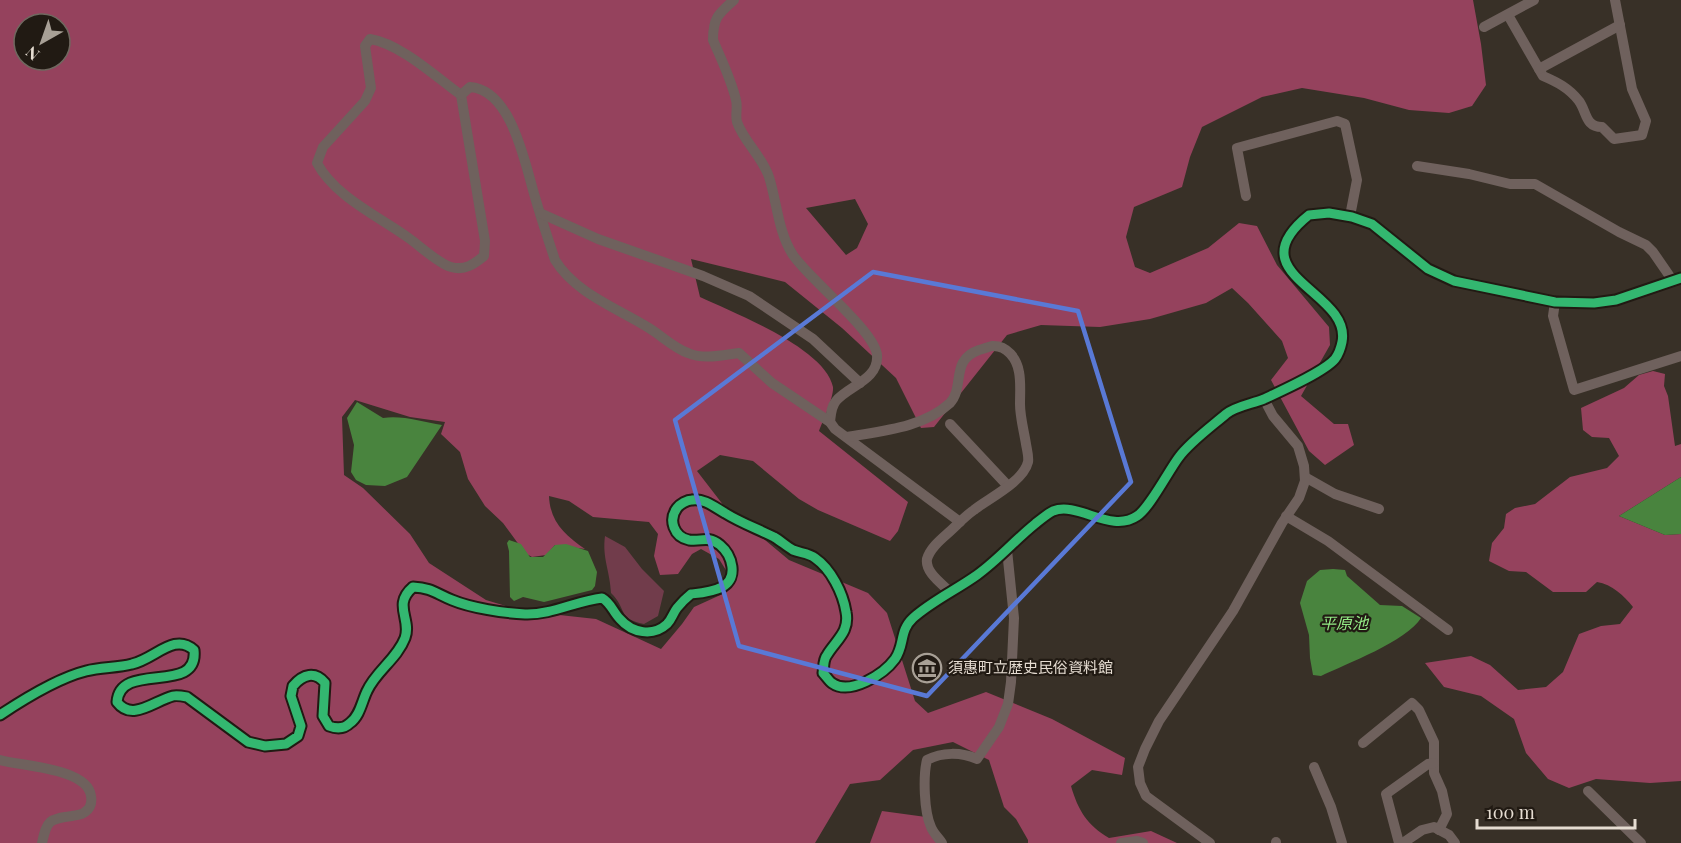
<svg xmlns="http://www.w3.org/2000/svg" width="1681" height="843" viewBox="0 0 1681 843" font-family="'Playfair Display','Noto Sans JP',serif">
<rect width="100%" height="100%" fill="#383027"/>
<path fill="#713c4b" d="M 605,536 L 625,547 L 642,569 L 664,591 L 658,616 L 644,624 C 617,619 627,608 611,593 C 610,571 602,558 605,536 Z"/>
<g fill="#95425d" fill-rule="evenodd">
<path d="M 0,0 L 1473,0 L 1481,44 L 1486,85 L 1472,106 L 1449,113 L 1409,110 L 1364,98 L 1302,88 L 1262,97 L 1202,127 L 1190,157 L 1182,187 L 1134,207 L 1126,237 L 1135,267 L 1150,273 L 1208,248 L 1239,223 L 1257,226 L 1277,265 L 1329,327 L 1330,345 L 1301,396 L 1334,424 L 1348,424 L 1354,445 L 1325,465 L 1309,451 L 1271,380 L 1288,358 L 1282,341 L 1248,303 L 1232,288 L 1206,303 L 1150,319 L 1100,327 L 1041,325 L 1007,335 L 934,427 L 921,428 L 896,378 L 842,328 L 785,282 L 691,259 L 700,297 C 734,313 825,348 833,387 C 834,397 823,421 819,431 L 908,502 L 898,531 L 890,541 L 818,510 L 799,499 L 753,461 L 720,455 L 697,471 L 724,506 L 789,560 L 868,593 L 887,613 L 915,701 L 928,713 L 986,692 L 1052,719 L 1125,758 L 1122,775 L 1092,770 L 1071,786 C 1078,810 1087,825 1109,838 L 1151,831 L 1177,843 L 1028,843 L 1028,840 L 1016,819 L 1004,807 L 989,760 L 953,742 L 913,750 L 880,780 L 850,784 L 815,843 L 0,843 ZM 24,24 L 60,24 L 60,60 L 24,60 ZM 855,199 L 868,224 L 857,248 L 846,255 L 806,208 ZM 355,400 L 410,417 L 445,422 L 441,434 L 460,452 L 468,479 L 485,506 L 503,523 L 525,553 L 532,557 L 546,555 L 555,545 L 585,549 C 565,535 550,522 549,496 L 569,501 L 593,517 L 649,522 L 658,534 L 654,556 L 660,575 L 678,574 L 692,554 L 701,549 L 719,559 L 734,583 L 727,592 L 694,607 L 682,624 L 661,649 L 596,619 L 523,611 L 486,600 L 429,563 L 410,534 L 363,488 L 344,475 L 342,417 Z"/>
<path d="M 1653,371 L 1665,374 L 1664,386 L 1668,396 L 1675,446 L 1681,444 L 1681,477 L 1619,516 L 1665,535 L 1681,534 L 1681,781 L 1650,783 L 1596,779 L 1569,788 L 1548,779 L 1526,753 L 1514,719 L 1481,696 L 1444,687 L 1425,663 L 1471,656 L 1490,665 L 1518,690 L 1546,687 L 1563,672 L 1579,634 L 1601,626 L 1620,624 L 1633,607 C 1624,596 1612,584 1597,582 L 1586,592 L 1553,592 L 1526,572 L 1509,571 L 1489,561 L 1492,543 L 1504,528 L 1506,514 L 1515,508 L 1535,504 L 1570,477 L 1607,468 L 1619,456 L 1609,438 L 1592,437 L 1583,430 L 1581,408 L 1624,388 L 1639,375 Z"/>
<path d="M 882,811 L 926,817 L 938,843 L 870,843 Z"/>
</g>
<g fill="#49843e">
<path d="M 357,402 L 383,418 C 402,415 423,422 442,425 L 407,477 L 385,486 L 366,485 L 356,480 L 351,472 L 354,445 L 347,418 Z"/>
<path d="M 1681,477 L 1681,534 L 1665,535 L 1619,516 Z"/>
<path d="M 509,540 L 521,544 L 530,557 L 543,557 L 555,545 L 566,544 L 588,551 L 597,572 L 595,586 L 592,590 L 544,602 L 523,597 L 514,601 L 510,597 L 509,551 L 507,543 Z"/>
<path d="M 1333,569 L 1345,570 L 1347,576 L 1380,605 L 1402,606 L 1421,618 C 1407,641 1346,664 1321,676 L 1313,675 L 1310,658 L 1309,635 L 1300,603 L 1307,581 L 1320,570 Z"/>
</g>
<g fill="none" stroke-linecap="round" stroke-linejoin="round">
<g stroke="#6f615d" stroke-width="10">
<path d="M 734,0 C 718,14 713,18 713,40 C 721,59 731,79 736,100 C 738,107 735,115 737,122 C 744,142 762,156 769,177 C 777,202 778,232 793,255 C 809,279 875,331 877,355 C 879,380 848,386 836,401 C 831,407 831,414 830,422"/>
<path d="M 1508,15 L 1543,76 C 1557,82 1569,88 1579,101 C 1587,112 1585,127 1602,127 L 1614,139 L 1642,135 L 1646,121 L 1632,89 L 1615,0"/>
<path d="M 1484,27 L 1534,0"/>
<path d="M 370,39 C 401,44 436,77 461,95 L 485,241 L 484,256 C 474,264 465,271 451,267 C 439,264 420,246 410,239 C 380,217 335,197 317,163 L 323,147 L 365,101 L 371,88 L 365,46 Z"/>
<path d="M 1539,69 L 1620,25"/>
<path d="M 461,95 L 470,87 C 512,90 525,164 535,197 C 541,218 548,239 555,260 C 575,293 617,308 649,328 C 662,336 674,348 688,353 C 704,360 723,355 739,353 L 772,383 L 830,422 L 835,429 L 960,522"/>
<path d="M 1417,166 L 1469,174 L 1510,184 L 1535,184 L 1619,232 L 1646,245 L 1653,252 L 1673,281"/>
<path d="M 1246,196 L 1237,148 L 1337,121 L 1345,124 L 1357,180 L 1350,216"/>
<path d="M 540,213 L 598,239 L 703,276 L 749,296 L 813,339 L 860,383"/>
<path d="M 1555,302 L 1553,316 L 1574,390 L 1681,356"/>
<path d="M 950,424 L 1008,486"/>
<path d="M 847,437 C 881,431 923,428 950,403 C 965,387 950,360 979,350 C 983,349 988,347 992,346 C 1007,345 1017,359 1019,372 C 1021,382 1020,393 1020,404 C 1020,417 1024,431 1026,444 C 1027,450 1029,457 1028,462 C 1023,482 989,498 974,510 C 964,517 956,526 947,534 C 939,541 930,549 927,559 C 925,572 941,583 949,591"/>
<path d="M 1305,477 L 1335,494 L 1379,509"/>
<path d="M 1286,516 L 1328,541 L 1448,630"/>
<path d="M 0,715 C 24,699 58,678 86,671 C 101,667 117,668 132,664 C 155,659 174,632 194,650 C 199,696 120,660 117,702 C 132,722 154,701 173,696 C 177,695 182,696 187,697 L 248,742 L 265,746 L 286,744 L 298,736 L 301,726 L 291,696 L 293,686 C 303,674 315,671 325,683 L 323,716 L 329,726 C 337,729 344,729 350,723 C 360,716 362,701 367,691 C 376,671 397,659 405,638 C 412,619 392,605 413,587 C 432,588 435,593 452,600 C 471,608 504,613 525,614 C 551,615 576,601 602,598 C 611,603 613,612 620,619 C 632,633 653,637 667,624 C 672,619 673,613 677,608 C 681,603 686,598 691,594 C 701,593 713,592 722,587 C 739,578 732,555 720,545 C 707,535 702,542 689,540 C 674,537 668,520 677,508 C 680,504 687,500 692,500 C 704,498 716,508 725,513 C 741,523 758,529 774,537 C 781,541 786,546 793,550 C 800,553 809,553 815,558 C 831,569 843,593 846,612 C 850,632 836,640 827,655 C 823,660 824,667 823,673 C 826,676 829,681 832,683 C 850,696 884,674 895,659 C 905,645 899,631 913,618 C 932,601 956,590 977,575 C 998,560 1015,540 1035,524 C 1040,520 1047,514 1053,511 C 1078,501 1111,534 1137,516 C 1149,509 1169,470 1179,457 C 1190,442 1212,426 1226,414 C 1236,406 1252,404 1264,399 C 1281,391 1324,372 1335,359 C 1338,355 1341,347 1342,342 C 1352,291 1234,275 1309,215 L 1329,213 L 1352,217 L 1372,224 L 1428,269 L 1454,281 L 1555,302 L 1594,303 L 1616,300 L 1681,278"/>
<path d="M 1363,743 L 1412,703 L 1419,710 L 1434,742 L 1434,773 L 1442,791 L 1447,814 L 1439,830"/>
<path d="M 0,760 C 21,766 88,768 91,796 C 92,802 91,808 85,812 C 82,815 77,815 72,816 C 49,819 47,820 42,843"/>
<path d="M 1314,767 L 1331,807 L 1342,843"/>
<path d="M 1588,791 L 1641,843"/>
<path d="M 942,843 C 939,838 933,833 931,827 C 924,812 923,776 927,760 C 942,752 961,752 977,759 L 999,727 L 1008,704 L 1011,682 L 1014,618 L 1007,550"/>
<path d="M 1121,843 L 1137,841 L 1143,843"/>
<path d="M 1210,843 L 1146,796 L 1140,783 L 1138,767 L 1145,749 L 1159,721 L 1233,611 L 1282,523 L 1299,498 L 1305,481 L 1304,466 L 1298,446 L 1273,416 L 1264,399"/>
<path d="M 1276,843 L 1276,842"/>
<path d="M 1399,843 L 1386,794 L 1428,764 L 1434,763"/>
<path d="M 1403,843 L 1422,830 L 1434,827 L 1449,835 L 1455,843"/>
</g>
<g stroke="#211a13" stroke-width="13">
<path id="cycleway" d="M 0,715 C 24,699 58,678 86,671 C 101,667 117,668 132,664 C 155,659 174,632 194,650 C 199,696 120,660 117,702 C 132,722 154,701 173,696 C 177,695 182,696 187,697 L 248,742 L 265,746 L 286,744 L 298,736 L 301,726 L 291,696 L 293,686 C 303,674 315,671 325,683 L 323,716 L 329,726 C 337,729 344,729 350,723 C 360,716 362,701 367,691 C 376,671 397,659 405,638 C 412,619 392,605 413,587 C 432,588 435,593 452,600 C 471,608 504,613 525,614 C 551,615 576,601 602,598 C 611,603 613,612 620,619 C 632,633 653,637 667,624 C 672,619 673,613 677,608 C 681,603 686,598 691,594 C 701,593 713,592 722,587 C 739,578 732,555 720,545 C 707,535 702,542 689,540 C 674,537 668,520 677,508 C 680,504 687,500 692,500 C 704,498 716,508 725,513 C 741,523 758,529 774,537 C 781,541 786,546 793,550 C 800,553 809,553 815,558 C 831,569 843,593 846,612 C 850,632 836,640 827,655 C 823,660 824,667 823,673 C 826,676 829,681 832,683 C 850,696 884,674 895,659 C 905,645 899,631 913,618 C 932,601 956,590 977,575 C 998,560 1015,540 1035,524 C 1040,520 1047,514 1053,511 C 1078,501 1111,534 1137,516 C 1149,509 1169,470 1179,457 C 1190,442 1212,426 1226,414 C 1236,406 1252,404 1264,399 C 1281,391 1324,372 1335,359 C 1338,355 1341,347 1342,342 C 1352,291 1234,275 1309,215 L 1329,213 L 1352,217 L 1372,224 L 1428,269 L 1454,281 L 1555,302 L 1594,303 L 1616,300 L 1681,278"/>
</g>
<use href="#cycleway" stroke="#33b770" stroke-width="9"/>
</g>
<path fill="none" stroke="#5979d6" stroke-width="4.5" stroke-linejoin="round" d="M 873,272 L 1078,311 L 1131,482 L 927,696 L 739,646 L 675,420 Z"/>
<defs>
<g id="museum-ring" transform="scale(1.5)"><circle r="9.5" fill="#211a13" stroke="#a8a096" stroke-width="1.5"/><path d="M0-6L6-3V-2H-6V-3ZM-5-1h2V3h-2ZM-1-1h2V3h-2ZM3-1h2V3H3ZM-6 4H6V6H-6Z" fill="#a8a096"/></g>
</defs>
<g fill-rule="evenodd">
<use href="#museum-ring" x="927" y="668"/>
</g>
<g text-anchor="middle" stroke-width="4.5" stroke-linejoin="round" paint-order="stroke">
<g font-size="15" fill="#e5dcd1" stroke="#211a13" text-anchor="start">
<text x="948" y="673">須惠町立歴史民俗資料館</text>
</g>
<g font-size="16" font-style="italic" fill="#93ea85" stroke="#211a13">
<text x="1344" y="629">平原池</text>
</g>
</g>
<g transform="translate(42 42) rotate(220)"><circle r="28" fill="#211a13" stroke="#6f685f" stroke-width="1.5"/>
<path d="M0-4.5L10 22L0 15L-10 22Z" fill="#a8a096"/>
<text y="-9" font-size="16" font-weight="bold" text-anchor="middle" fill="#e5dcd1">N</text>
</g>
<path d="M1477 819v9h158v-9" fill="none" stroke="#e5dcd1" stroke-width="3"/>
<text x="1486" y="819" font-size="18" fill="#e5dcd1" stroke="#211a13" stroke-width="4.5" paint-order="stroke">100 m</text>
</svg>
